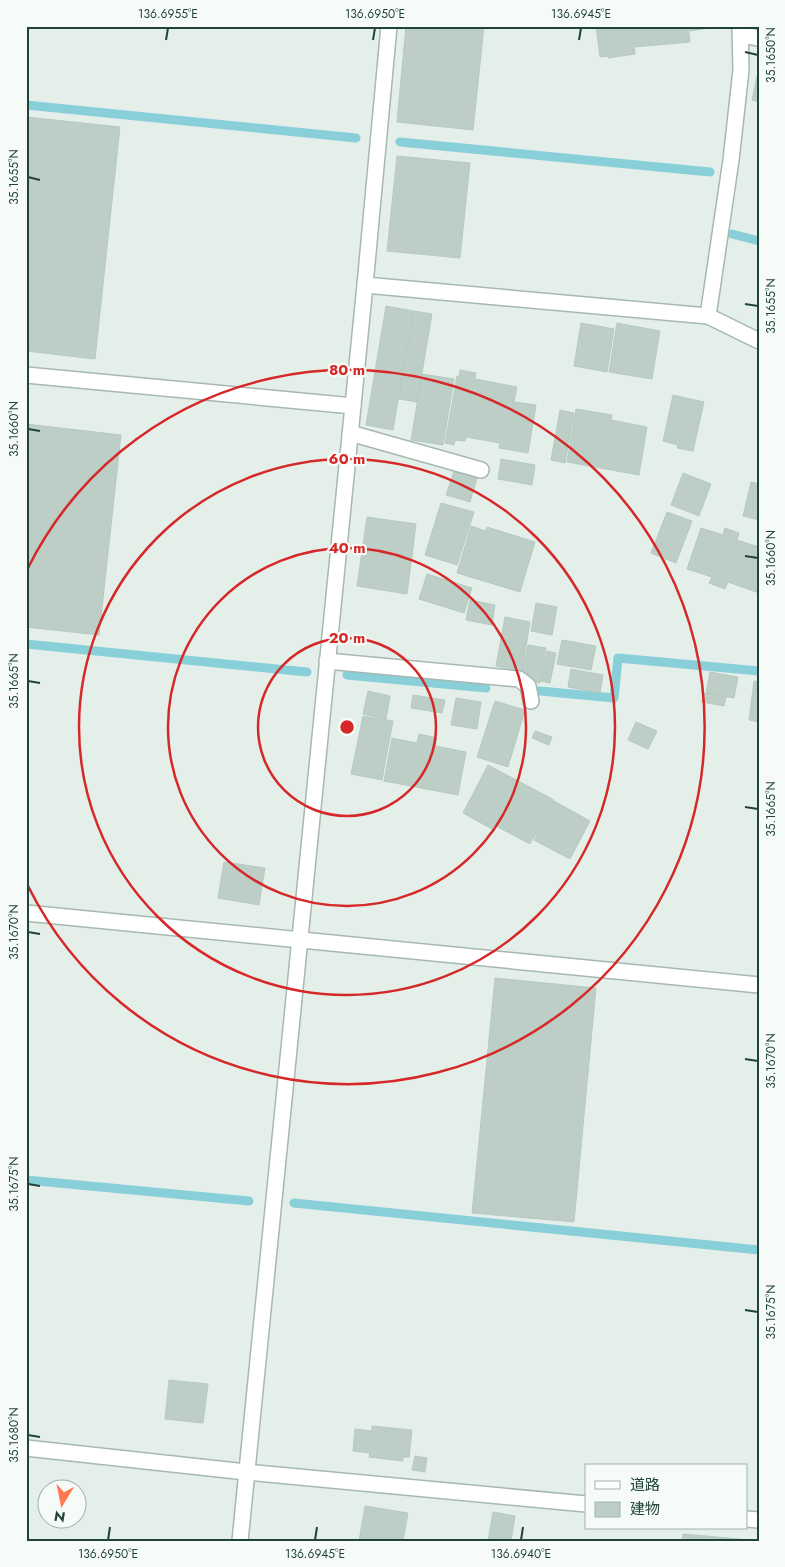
<svg xmlns="http://www.w3.org/2000/svg" width="785" height="1567" viewBox="0 0 785 1567" font-family="Jost,'Noto Sans JP',sans-serif">
<rect width="100%" height="100%" fill="#e5efea"/>
<g fill="none" stroke-linecap="round" stroke-linejoin="round">
<g stroke="#88cfd9" stroke-width="9">
<path d="M 26,105 L 356,138"/>
<path d="M 400,142 L 710,172"/>
<path d="M 732,234 L 759,241"/>
<path d="M 26,644 L 307,672"/>
<path d="M 347,675 L 486,688"/>
<path d="M 540,691 L 614,698 L 618,658 L 759,671"/>
<path d="M 26,1180 L 249,1201"/>
<path d="M 294,1203 L 759,1250"/>
</g>
</g>
<g fill="#bccec6" stroke="#b6cac1">
<path d="M 406,26 L 484,26 L 473,130 L 397,122 Z"/>
<path d="M 596,26 L 688,26 L 690,42 L 634,47 L 635,54 L 608,58 L 608,56 L 600,57 Z"/>
<path d="M 690,26 L 722,26 L 690,31 Z"/>
<path d="M 757,76 L 759,77 L 759,102 L 752,100 Z"/>
<path d="M 26,117 L 120,127 L 95,359 L 26,351 Z"/>
<path d="M 397,156 L 470,163 L 460,258 L 387,251 Z"/>
<path d="M 386,306 L 413,311 L 393,430 L 366,425 Z"/>
<path d="M 414,311 L 432,314 L 417,402 L 399,399 Z"/>
<path d="M 581,323 L 614,329 L 607,372 L 574,366 Z"/>
<path d="M 617,323 L 660,331 L 652,379 L 609,372 Z"/>
<path d="M 460,370 L 476,373 L 475,379 L 517,387 L 514,402 L 536,405 L 528,453 L 499,448 L 500,443 L 466,437 L 465,441 L 455,440 L 454,445 L 445,443 L 457,376 L 459,377 Z"/>
<path d="M 422,374 L 454,379 L 443,445 L 411,440 Z"/>
<path d="M 673,395 L 704,402 L 693,451 L 677,448 L 678,445 L 663,441 Z"/>
<path d="M 576,409 L 612,415 L 611,420 L 647,427 L 639,475 L 567,462 Z"/>
<path d="M 560,410 L 574,413 L 565,463 L 551,460 Z"/>
<path d="M 26,424 L 121,435 L 99,635 L 26,627 Z"/>
<path d="M 501,459 L 535,465 L 532,485 L 498,479 Z"/>
<path d="M 455,468 L 478,475 L 470,502 L 446,495 Z"/>
<path d="M 683,473 L 711,484 L 699,516 L 671,505 Z"/>
<path d="M 751,482 L 759,484 L 759,520 L 743,516 Z"/>
<path d="M 441,503 L 474,512 L 457,565 L 425,555 Z"/>
<path d="M 667,512 L 692,521 L 676,563 L 651,553 Z"/>
<path d="M 367,517 L 416,524 L 407,594 L 357,586 Z"/>
<path d="M 471,526 L 486,531 L 487,527 L 535,542 L 520,592 L 457,573 Z"/>
<path d="M 701,528 L 723,535 L 725,528 L 739,533 L 737,540 L 759,547 L 759,593 L 728,582 L 725,589 L 709,583 L 712,577 L 687,569 Z"/>
<path d="M 427,574 L 472,588 L 464,613 L 419,599 Z"/>
<path d="M 470,600 L 495,605 L 492,625 L 466,620 Z"/>
<path d="M 536,603 L 557,607 L 552,635 L 531,631 Z"/>
<path d="M 505,617 L 530,622 L 522,671 L 496,666 Z"/>
<path d="M 562,640 L 596,646 L 591,670 L 557,664 Z"/>
<path d="M 528,645 L 546,648 L 540,683 L 529,681 L 530,677 L 522,675 Z"/>
<path d="M 547,651 L 556,653 L 550,683 L 541,681 Z"/>
<path d="M 571,669 L 603,675 L 600,693 L 568,687 Z"/>
<path d="M 710,672 L 738,677 L 734,698 L 706,693 Z"/>
<path d="M 754,681 L 759,682 L 759,722 L 749,720 Z"/>
<path d="M 368,691 L 390,696 L 386,719 L 363,714 Z"/>
<path d="M 703,693 L 726,697 L 724,706 L 702,702 Z"/>
<path d="M 413,695 L 445,700 L 442,713 L 411,708 Z"/>
<path d="M 456,698 L 481,702 L 477,729 L 451,725 Z"/>
<path d="M 495,701 L 525,710 L 508,767 L 477,757 Z"/>
<path d="M 363,716 L 393,721 L 382,780 L 351,774 Z"/>
<path d="M 636,722 L 657,731 L 648,749 L 628,740 Z"/>
<path d="M 535,731 L 552,737 L 549,745 L 532,738 Z"/>
<path d="M 419,734 L 437,738 L 435,746 L 466,752 L 458,795 L 384,781 L 392,738 L 417,743 Z"/>
<path d="M 488,765 L 554,800 L 530,844 L 494,825 L 492,829 L 463,813 Z"/>
<path d="M 554,801 L 590,821 L 570,859 L 534,840 Z"/>
<path d="M 224,862 L 265,868 L 259,905 L 218,898 Z"/>
<path d="M 495,978 L 596,988 L 574,1222 L 472,1213 Z"/>
<path d="M 169,1380 L 208,1384 L 203,1423 L 165,1419 Z"/>
<path d="M 372,1426 L 412,1430 L 409,1457 L 403,1457 L 403,1461 L 369,1457 L 370,1453 L 353,1451 L 355,1429 L 372,1431 Z"/>
<path d="M 415,1456 L 427,1458 L 425,1472 L 412,1470 Z"/>
<path d="M 365,1506 L 408,1513 L 403,1541 L 359,1541 Z"/>
<path d="M 493,1512 L 515,1516 L 511,1541 L 488,1541 Z"/>
<path d="M 683,1534 L 751,1540 L 751,1541 L 682,1541 Z"/>
</g>
<g fill="none" stroke-linecap="round" stroke-linejoin="round">
<g stroke="#a6b8b1" stroke-width="18">
<g id="service">
<path d="M 350,433 L 481,470"/>
<path d="M 327,661 L 519,679 L 528,686 L 531,701"/>
</g>
</g>
<g stroke="#a6b8b1" stroke-width="18">
<g id="minor">
<path d="M 741,35 L 759,38"/>
<path d="M 365,285 L 708,316 L 759,341"/>
<path d="M 708,316 L 731,160 L 741,70 L 740,26"/>
<path d="M 26,375 L 353,406"/>
<path d="M 26,913 L 759,985"/>
<path d="M 26,1448 L 246,1472 L 586,1504"/>
<path d="M 746,1519 L 759,1520"/>
<path d="M 240,1541 L 365,285 L 389,26"/>
</g>
</g>
<use href="#service" stroke="#fff" stroke-width="15"/>
<use href="#minor" stroke="#fff" stroke-width="15"/>
</g>
<path fill="none" stroke="#214439" stroke-width="2" d="M 166,40 L 168,28M 373,40 L 375,28M 579,40 L 581,28M 745,52 L 758,55M 28,177 L 40,180M 745,304 L 758,306M 28,429 L 40,431M 745,556 L 758,558M 28,681 L 40,683M 745,807 L 758,809M 28,932 L 40,934M 745,1059 L 758,1061M 28,1184 L 40,1186M 745,1310 L 758,1312M 28,1435 L 40,1437M 108,1540 L 110,1527M 315,1540 L 317,1527M 521,1540 L 523,1527"/>
<g fill="none" stroke="#d62828" stroke-width="2.5">
<circle cx="347" cy="727" r="89"/>
<circle cx="347" cy="727" r="179"/>
<circle cx="347" cy="727" r="268"/>
<path d="M28 568A357 357 0 1 1 28 886"/>
</g>
<circle cx="347" cy="727" r="8" fill="#d62828" stroke="#f6fbf8" stroke-width="2.5"/>
<g font-size="15" text-anchor="middle" font-weight="bold" fill="#d62828" stroke="#f6fbf8" stroke-width="4.5" stroke-linejoin="round" paint-order="stroke">
<text x="347" y="375">80 m</text>
<text x="347" y="464">60 m</text>
<text x="347" y="553">40 m</text>
<text x="347" y="643">20 m</text>
</g>
<rect width="785" height="1567" fill="none" stroke="#f6fbf8" stroke-width="55"/>
<rect x="585" y="1464" width="162" height="65" fill="#f6fbf8" stroke="#a1b2ac"/>
<rect x="595" y="1481" width="25" height="8" fill="#ffffff" stroke="#a1b2ac"/>
<text x="630" y="1490" font-size="15" fill="#214439">道路</text>
<rect x="595" y="1502" width="25" height="15" fill="#bccec6" stroke="#a1b2ac"/>
<text x="630" y="1514" font-size="15" fill="#214439">建物</text>
<g transform="translate(62 1504) rotate(190)"><circle r="24" fill="#f6fbf8" stroke="#a1b2ac"/>
<path d="M0-4L9 19L0 12L-9 19Z" fill="#ff7853"/>
<text y="-8" font-size="14" font-weight="bold" text-anchor="middle" fill="#214439">N</text>
</g>
<rect x="28" y="28" width="730" height="1512" fill="none" stroke="#214439" stroke-width="2"/>
<g font-size="12" text-anchor="middle" fill="#214439">
<text x="168" y="18">136.6955°E</text>
<text x="375" y="18">136.6950°E</text>
<text x="581" y="18">136.6945°E</text>
<text transform="translate(771 55) rotate(-90)" y="4">35.1650°N</text>
<text transform="translate(14 177) rotate(-90)" y="4">35.1655°N</text>
<text transform="translate(771 306) rotate(-90)" y="4">35.1655°N</text>
<text transform="translate(14 429) rotate(-90)" y="4">35.1660°N</text>
<text transform="translate(771 558) rotate(-90)" y="4">35.1660°N</text>
<text transform="translate(14 681) rotate(-90)" y="4">35.1665°N</text>
<text transform="translate(771 809) rotate(-90)" y="4">35.1665°N</text>
<text transform="translate(14 932) rotate(-90)" y="4">35.1670°N</text>
<text transform="translate(771 1061) rotate(-90)" y="4">35.1670°N</text>
<text transform="translate(14 1184) rotate(-90)" y="4">35.1675°N</text>
<text transform="translate(771 1312) rotate(-90)" y="4">35.1675°N</text>
<text transform="translate(14 1435) rotate(-90)" y="4">35.1680°N</text>
<text x="108" y="1558">136.6950°E</text>
<text x="315" y="1558">136.6945°E</text>
<text x="521" y="1558">136.6940°E</text>
</g>
</svg>
